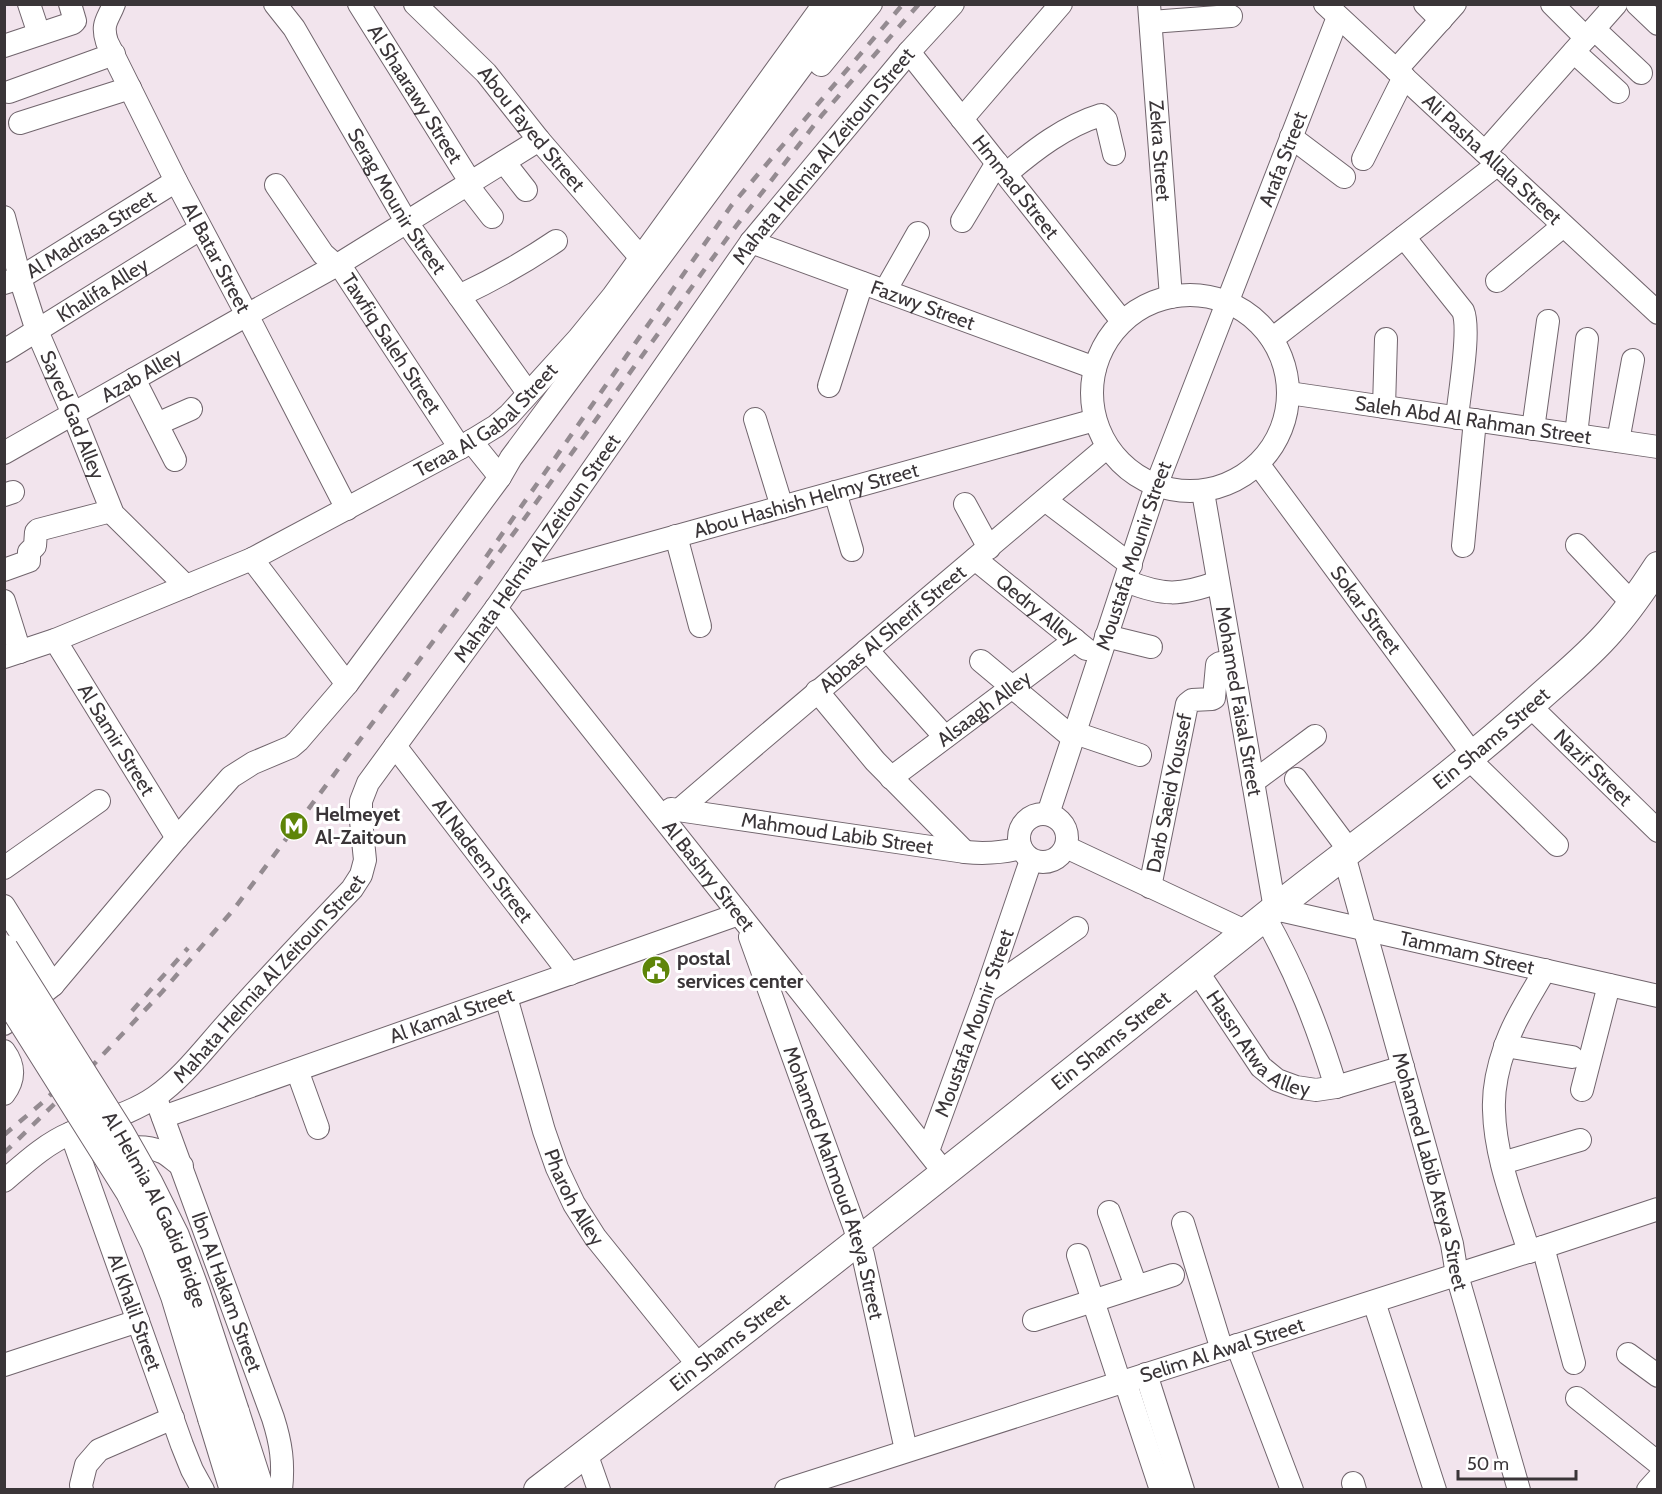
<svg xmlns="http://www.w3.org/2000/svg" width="1662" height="1494" viewBox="0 0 1662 1494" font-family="Cabin,sans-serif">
<rect width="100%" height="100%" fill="#f2e4ed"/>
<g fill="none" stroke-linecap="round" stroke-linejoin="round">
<g stroke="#71656d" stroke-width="24">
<g id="minor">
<path d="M 29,4 L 39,34"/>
<path id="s1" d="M 114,4 C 108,20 101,23 107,42 L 176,181 L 247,315 L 347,509"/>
<path id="s2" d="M 275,4 L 294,28 L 407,223 L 528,393"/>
<path id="s3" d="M 359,4 L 471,183"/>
<path id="s4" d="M 415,4 L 486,73 L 539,140 L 641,258"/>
<path id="s5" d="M 1149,4 L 1171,297"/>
<path id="s6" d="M 1325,4 L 1658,313"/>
<path d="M 1425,4 L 1441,20"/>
<path d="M 1552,4 L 1586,38"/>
<path d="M 1637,4 L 1658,24"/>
<path d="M 1151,22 L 1231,16"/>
<path d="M 1594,29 L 1641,73"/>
<path d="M 4,46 L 73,23 L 75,21 L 70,4"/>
<path id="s7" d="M 909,52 L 1122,321"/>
<path d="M 1574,52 L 1618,92"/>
<path d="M 821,65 L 871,4"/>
<path d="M 1396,70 L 1455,4"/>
<path d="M 9,92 L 114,54"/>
<path d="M 962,119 L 1061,4"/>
<path d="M 20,123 L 130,88"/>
<path d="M 1291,137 L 1344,177"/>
<path d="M 1485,152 L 1616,4"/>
<path d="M 1363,159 L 1404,77"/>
<path d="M 504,162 L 526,190"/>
<path d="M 1006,174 C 1034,150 1065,126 1101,115 L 1106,120 L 1114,154"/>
<path id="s8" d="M 276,185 L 323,254 L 332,262 L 339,264 L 460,448"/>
<path d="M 468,186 L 492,217"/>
<path id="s9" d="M 4,217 L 20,278 L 37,331 L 73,414 L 113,514 L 186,586"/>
<path d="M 962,221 L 997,163"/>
<path d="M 1404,237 L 1463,311 C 1471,330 1459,394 1457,418"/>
<path id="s10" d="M 751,242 L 1095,368"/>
<path d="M 1497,281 L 1563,226"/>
<path id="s11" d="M 4,283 L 20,278 L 176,181"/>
<path d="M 885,291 L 918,233"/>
<circle cx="1190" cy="393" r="98"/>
<path d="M 459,296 C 493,280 525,262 556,241"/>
<path d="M 1272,339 L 1498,164"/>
<path id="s12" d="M 4,351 L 200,229"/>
<path d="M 134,379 L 175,460"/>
<path d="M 829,386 L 862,283"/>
<path id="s13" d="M 1289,393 L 1658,447"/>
<path d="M 1384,407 L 1386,339"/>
<path d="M 755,419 L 782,507"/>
<path d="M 157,424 L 191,409"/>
<path d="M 1533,429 L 1548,321"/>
<path d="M 1576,435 L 1587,339"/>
<path d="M 471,441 L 500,477"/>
<path d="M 1618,441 L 1633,360"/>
<path id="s14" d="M 4,453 L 247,315 L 339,264 L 539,140"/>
<path id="s15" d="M 1259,465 L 1473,755"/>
<path d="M 835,492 L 852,550"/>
<path id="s16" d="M 1203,492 L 1275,909 L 1658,996"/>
<path d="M 4,495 L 13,492"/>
<path d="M 1045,500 L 1131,565"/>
<path d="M 965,504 L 989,548"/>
<path d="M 676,536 L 700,626"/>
<path d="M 1577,545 L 1632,603"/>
<path d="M 1463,546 L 1475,420"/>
<path d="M 252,559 L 347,684"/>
<path id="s17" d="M 975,559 L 1086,649"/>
<path d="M 4,570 L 29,561 L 29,552 L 35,546 L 36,532 L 38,530 L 111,511"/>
<path id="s18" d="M 515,581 L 1095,420"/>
<path d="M 1126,581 C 1163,596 1180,596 1218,582"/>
<path d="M 4,601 L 20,652"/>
<path id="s19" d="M 496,608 L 944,1172"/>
<path d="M 1106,636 L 1151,647"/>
<path id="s20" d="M 55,640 L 177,838"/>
<path d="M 867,650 L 945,737"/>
<path id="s21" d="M 4,657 L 55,640 L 252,559 L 460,448 L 496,426 L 509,415 L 578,339 L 613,296 L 824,4"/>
<path d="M 981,661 L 1073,738"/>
<path d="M 817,691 L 875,761 L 965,852"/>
<path id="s22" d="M 1530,706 L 1658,831"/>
<path d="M 1075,733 L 1140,755"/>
<path id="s23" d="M 395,746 L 570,974"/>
<path d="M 1469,759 L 1557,845"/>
<path id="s24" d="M 891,778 L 1075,640"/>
<path d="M 1296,779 L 1349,850"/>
<path d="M 1253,782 L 1315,736"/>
<path id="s25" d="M 671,809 L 965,852 C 985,854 1002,853 1021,848"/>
<path id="s26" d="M 679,810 C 821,688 965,568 1107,447"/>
<circle cx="1043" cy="838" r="24"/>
<path id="s27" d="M 1048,814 L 1156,486 L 1338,17"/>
<path d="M 1066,847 L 1247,932"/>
<path id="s28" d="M 1344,855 L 1452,1244 L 1457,1275 L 1519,1490"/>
<path d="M 4,868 L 99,801"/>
<path id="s29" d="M 1150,887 L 1187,704 L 1192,700 L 1212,699 L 1214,698 L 1217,665 L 1220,663 L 1232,661"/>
<path d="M 4,906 L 53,985"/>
<path d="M 1265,917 C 1297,974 1317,1025 1336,1087"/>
<path id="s30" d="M 750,937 L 854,1226 L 863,1255 L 906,1450"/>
<path id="s31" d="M 1197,971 L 1261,1067 L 1277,1080 L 1296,1087 L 1316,1090 L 1336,1087 L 1403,1067"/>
<path d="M 986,992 L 1077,928"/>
<path id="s32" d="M 506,997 L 544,1131 L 557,1168 L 574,1204 L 595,1237 L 699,1366"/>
<path d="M 4,1024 L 53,985 L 177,838 L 231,777 L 253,763 L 291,747 L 298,741 L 347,684 L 500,477 L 511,458 L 848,4"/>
<path d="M 1505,1046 L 1572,1057"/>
<path d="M 4,1051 C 15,1066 15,1079 4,1094"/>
<path d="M 297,1070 L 318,1128"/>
<path d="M 1582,1090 L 1609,985"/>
<path id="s33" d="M 158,1104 L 273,1418 C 281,1443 284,1463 281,1490"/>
<path id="s34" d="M 163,1117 L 739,914"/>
<path id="s35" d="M 71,1133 L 182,1445 L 192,1470 L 203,1490"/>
<path id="s36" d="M 928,1151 L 986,992 L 1031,860"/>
<path d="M 115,1154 C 128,1145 147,1146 162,1152 C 169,1155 175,1162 182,1166"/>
<path d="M 1502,1163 L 1580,1140"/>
<path id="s37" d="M 4,1181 C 25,1163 45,1144 71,1133 C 99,1121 129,1115 155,1097 C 184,1077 207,1045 231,1019 C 270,975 311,932 352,889 L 361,875 L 365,860 L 361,821 L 361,801 L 368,783 L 496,608 L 751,242 L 909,52 L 953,4"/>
<path d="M 1109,1212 L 1136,1286"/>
<path d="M 1183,1223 L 1222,1350"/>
<path d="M 1543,1247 L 1574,1363"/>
<path d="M 1529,1252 C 1515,1206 1495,1158 1494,1110 C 1493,1089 1498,1067 1505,1047 C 1514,1020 1531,995 1545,970"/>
<path d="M 1078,1255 L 1120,1383"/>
<path d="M 1374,1302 L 1435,1490"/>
<path d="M 1034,1320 L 1173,1275"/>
<path d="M 1237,1345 L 1292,1490"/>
<path d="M 1628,1354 L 1658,1376"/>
<path d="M 4,1365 L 138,1321"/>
<path d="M 1146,1374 L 1183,1490"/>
<path d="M 1125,1381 L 1161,1490"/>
<path d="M 1577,1398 L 1658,1463"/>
<path d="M 586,1453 L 599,1490"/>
<path d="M 1353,1483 L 1355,1490"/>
<path d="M 82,1490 L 81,1485 L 86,1465 L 99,1450 L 173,1418"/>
<path id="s38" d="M 786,1490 L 1543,1247 L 1658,1209"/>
<path d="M 1648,1490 L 1658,1479"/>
</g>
</g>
<g stroke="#71656d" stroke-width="30">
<g id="major">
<path d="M 235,1412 L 260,1490"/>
<path d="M 212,1418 L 234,1490"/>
<path id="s39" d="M 538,1490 C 784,1302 1026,1109 1267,915 C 1354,845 1447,781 1530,706 C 1557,681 1586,659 1610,631 C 1628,611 1643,589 1658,566"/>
</g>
</g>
<use href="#minor" stroke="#fff" stroke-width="22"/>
<use href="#major" stroke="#fff" stroke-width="28"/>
<g stroke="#948b91" stroke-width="4.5" stroke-dasharray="10 10" stroke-linecap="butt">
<path d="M 486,557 L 731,206 L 903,4"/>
<path d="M 132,1011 L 188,948"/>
<path d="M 4,1135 L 43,1102 L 85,1061"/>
<path d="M 4,1153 L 78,1081 L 162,992 L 234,909 L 522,522 L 733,230 L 822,115 L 919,4"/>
</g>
<g stroke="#71656d" stroke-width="30" stroke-linecap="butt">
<g id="major-bridge">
<path id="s40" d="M 4,949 L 120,1133 L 149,1184 L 175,1236 L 195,1290 L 235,1412"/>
<path d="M 4,992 L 130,1192 L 155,1243 L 175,1296 L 212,1418"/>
</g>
</g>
<use href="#major-bridge" stroke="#fff" stroke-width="28"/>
</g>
<defs>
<g id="metro-disc" transform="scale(1.5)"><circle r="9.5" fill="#5e8509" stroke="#fff"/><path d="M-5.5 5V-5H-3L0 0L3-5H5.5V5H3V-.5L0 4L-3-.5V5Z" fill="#fff"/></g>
<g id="civic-disc" transform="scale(1.5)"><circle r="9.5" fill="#5e8509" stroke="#fff"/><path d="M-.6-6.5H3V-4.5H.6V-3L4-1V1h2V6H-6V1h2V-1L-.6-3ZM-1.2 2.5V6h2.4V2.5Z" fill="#fff"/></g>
</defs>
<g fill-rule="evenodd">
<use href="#metro-disc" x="294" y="826"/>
<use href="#civic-disc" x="656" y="970"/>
</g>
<g text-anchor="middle" stroke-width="6" stroke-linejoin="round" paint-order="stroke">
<g font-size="20" fill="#3a3538" stroke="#fff">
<text dy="7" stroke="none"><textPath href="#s3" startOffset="106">Al Shaarawy Street</textPath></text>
<text dy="7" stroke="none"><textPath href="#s4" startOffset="171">Abou Fayed Street</textPath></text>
<text dy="7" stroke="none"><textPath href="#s5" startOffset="147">Zekra Street</textPath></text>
<text dy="7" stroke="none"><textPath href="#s37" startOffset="1347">Mahata Helmia Al Zeitoun Street</textPath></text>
<text dy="7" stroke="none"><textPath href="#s27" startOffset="696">Arafa Street</textPath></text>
<text dy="7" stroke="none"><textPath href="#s6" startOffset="228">Ali Pasha Allala Street</textPath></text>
<text dy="7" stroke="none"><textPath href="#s7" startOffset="172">Hmmad Street</textPath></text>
<text dy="7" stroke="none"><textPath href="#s2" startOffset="232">Serag Mounir Street</textPath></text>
<text dy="7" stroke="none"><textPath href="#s11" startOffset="100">Al Madrasa Street</textPath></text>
<text dy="7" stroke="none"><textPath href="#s1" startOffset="282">Al Batar Street</textPath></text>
<text dy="7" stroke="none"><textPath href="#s12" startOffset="116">Khalifa Alley</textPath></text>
<text dy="7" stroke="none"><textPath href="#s10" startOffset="183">Fazwy Street</textPath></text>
<text dy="7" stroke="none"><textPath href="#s8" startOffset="198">Tawfiq Saleh Street</textPath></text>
<text dy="7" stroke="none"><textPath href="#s14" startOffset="158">Azab Alley</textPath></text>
<text dy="7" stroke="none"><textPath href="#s9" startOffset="210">Sayed Gad Alley</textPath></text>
<text dy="7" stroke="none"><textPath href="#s21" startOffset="540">Teraa Al Gabal Street</textPath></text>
<text dy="7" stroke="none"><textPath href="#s13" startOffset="186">Saleh Abd Al Rahman Street</textPath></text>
<text dy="7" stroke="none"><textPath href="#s18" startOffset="302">Abou Hashish Helmy Street</textPath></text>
<text dy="7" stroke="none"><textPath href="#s37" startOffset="861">Mahata Helmia Al Zeitoun Street</textPath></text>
<text dy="7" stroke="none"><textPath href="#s27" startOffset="272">Moustafa Mounir Street</textPath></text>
<text dy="7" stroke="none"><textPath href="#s17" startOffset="80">Qedry Alley</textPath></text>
<text dy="7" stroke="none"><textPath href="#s15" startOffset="180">Sokar Street</textPath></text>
<text dy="7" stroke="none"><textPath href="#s26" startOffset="280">Abbas Al Sherif Street</textPath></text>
<text dy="7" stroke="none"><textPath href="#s16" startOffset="212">Mohamed Faisal Street</textPath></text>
<text dy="7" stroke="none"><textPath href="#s24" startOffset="116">Alsaagh Alley</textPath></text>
<text dy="7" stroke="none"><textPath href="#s39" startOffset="1214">Ein Shams Street</textPath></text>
<text dy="7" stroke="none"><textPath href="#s20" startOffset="117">Al Samir Street</textPath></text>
<text dy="7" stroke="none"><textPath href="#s22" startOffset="88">Nazif Street</textPath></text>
<text dy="7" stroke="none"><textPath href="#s29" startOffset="96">Darb Saeid Youssef</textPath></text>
<text dy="7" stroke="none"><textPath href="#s25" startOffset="168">Mahmoud Labib Street</textPath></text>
<text dy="7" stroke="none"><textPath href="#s23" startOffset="144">Al Nadeem Street</textPath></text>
<text dy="7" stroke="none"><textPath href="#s19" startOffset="342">Al Bashry Street</textPath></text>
<text dy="7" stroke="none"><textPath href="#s16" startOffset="620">Tammam Street</textPath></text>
<text dy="7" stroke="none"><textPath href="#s37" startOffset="339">Mahata Helmia Al Zeitoun Street</textPath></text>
<text dy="7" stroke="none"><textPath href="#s34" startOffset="306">Al Kamal Street</textPath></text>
<text dy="7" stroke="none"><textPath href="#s36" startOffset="136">Moustafa Mounir Street</textPath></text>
<text dy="7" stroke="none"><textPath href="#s31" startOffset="98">Hassn Atwa Alley</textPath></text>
<text dy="7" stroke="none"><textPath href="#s39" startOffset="728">Ein Shams Street</textPath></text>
<text dy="7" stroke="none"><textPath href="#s28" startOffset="328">Mohamed Labib Ateya Street</textPath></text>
<text dy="7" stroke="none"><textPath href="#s30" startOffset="260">Mohamed Mahmoud Ateya Street</textPath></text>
<text dy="7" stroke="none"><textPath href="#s32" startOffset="212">Pharoh Alley</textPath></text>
<text dy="7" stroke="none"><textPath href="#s40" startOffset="302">Al Helmia Al Gadid Bridge</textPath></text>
<text dy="7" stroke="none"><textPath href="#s33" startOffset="200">Ibn Al Hakam Street</textPath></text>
<text dy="7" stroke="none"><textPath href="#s35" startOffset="190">Al Khalil Street</textPath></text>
<text dy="7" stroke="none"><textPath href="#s39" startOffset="242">Ein Shams Street</textPath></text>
<text dy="7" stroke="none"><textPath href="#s38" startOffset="458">Selim Al Awal Street</textPath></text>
</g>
<g font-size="20" font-weight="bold" fill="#3a3538" stroke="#fff" text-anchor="start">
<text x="315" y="821">Helmeyet<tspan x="315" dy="23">Al-Zaitoun</tspan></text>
<text x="677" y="965">postal<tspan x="677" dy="23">services center</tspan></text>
</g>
</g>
<rect width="1662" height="1494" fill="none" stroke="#3a3538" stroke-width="12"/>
<path d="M1458 1470v9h118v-9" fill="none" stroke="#3a3538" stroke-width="3"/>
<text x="1467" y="1470" font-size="18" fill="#3a3538" stroke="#ffffff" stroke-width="4.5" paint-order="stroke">50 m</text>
</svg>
